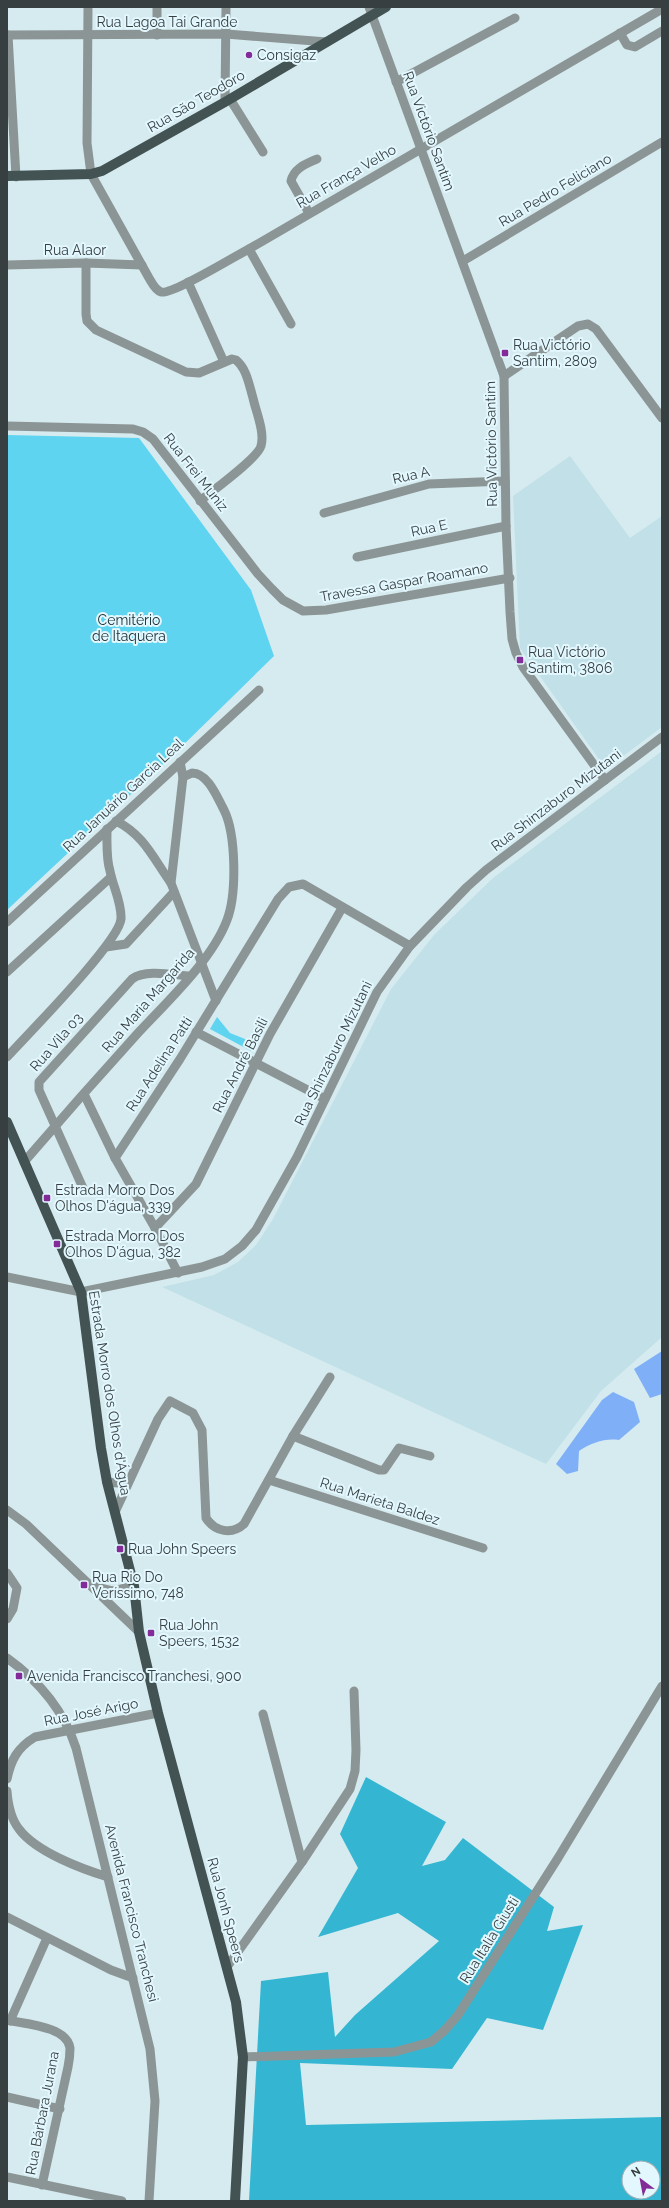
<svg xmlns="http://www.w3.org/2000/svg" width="669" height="2208" viewBox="0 0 669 2208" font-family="Raleway,sans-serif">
<rect width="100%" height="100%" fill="#d6ebf0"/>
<g fill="#c2e0e8">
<path d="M 570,456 L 630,538 L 662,516 L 662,727 L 606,769 L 520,648 L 513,496 Z"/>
<path d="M 662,751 L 662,1337 L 601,1391 L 546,1464 L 162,1287 L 214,1275 L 238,1262 L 256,1245 L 273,1219 L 391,989 L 434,935 L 493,878 Z"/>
</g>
<g fill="#5ed4f0">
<path d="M 7,435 L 139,438 L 251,590 L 274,656 L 175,753 L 7,910 Z"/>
<path d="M 217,1017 L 230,1033 L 255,1043 L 251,1051 L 210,1029 Z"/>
</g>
<path fill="#34b6d2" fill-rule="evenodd" d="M 366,1777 L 446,1822 L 422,1866 L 445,1860 L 463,1838 L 554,1907 L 547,1931 L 583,1925 L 543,2030 L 487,2018 L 452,2069 L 300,2063 L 306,2125 L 662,2117 L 662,2201 L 249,2201 L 261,1981 L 328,1972 L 335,2037 L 355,2015 L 439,1941 L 398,1913 L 318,1937 L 358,1868 L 340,1834 ZM 629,2168 L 653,2168 L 653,2192 L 629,2192 Z"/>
<g fill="#7fb0f7">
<path d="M 662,1351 L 662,1394 L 650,1398 L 634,1369 Z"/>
<path d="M 613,1392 L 634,1402 L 640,1422 L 619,1440 C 605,1438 591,1443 579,1451 L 578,1471 L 567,1474 L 556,1464 L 602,1400 Z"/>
</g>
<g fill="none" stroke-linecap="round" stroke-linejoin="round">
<g stroke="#8c9595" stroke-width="9">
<path d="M 88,7 L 87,143 L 91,174 L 149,278 C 152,283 155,290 161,292 C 172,295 235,256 249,249 L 662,9"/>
<path d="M 369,7 L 504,376 L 506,526 L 510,612 L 512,639 L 516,653 L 523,667 L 605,780"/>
<path d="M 620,33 L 627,45 L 635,47 L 662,31"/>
<path d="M 7,35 L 226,34 L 327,42"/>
<path d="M 8,35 L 16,177"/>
<path d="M 157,35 L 157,7"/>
<path d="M 396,82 L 515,18"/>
<path d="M 230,99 L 263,152"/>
<path d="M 225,102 L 226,7"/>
<path d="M 309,213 L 291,181 C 294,168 306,164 317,159"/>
<path d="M 249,249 L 291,324"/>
<path d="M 463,261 L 662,142"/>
<path d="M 86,263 L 86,314 L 87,321 L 96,330 L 186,372 L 199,373 L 232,359 L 236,360 C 247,369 249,385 253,398 C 256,412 265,432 261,446 C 258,458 212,491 200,501"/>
<path d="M 7,265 L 86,263 L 142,265"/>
<path d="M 188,282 L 224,362"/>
<path d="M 504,376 L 578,326 L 588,324 L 596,329 L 662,418"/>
<path d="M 7,426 L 133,429 L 143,432 L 153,439 L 258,574 L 272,589 L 283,600 L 303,611 L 326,610 L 510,578"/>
<path d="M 324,513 L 429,484 L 505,481"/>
<path d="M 357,557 L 506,526"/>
<path d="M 180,762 L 183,777 L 171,883 L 216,1001"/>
<path d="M 116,821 C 144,835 153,858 171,883"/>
<path d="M 7,922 L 259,690"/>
<path d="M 106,947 L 126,944 L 174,892"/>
<path d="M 7,972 L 111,877"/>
<path d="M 196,1032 L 325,1099"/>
<path d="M 7,1057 C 28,1034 119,942 121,919 C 122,903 113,887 110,871 C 106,858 107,843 107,829"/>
<path d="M 84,1094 L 115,1158"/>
<path d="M 24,1162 C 61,1119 99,1076 138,1033 C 167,1002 212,960 227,920 C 237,894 236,834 224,810 C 217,797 208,773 192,773 L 183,777"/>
<path d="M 83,1188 L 39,1090 L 39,1082 L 132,979 C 146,969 173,975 190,976"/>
<path d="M 155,1228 L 196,1184 L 270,1034 L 342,908"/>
<path d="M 178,1273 L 155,1228 L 115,1158 L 180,1059 L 278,899 L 289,887 L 303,884 L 410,946"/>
<path d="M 7,1277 L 81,1292 L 202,1267 L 225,1259 L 242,1246 L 256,1230 L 297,1157 L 377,992 L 410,946 L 467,887 L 486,870 L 662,737"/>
<path d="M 293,1436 L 379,1470 L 384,1470 L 399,1448 L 430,1456"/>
<path d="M 269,1480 L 483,1548"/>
<path d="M 107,1482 L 118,1483 L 130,1479"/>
<path d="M 7,1510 L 26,1524 L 139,1632"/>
<path d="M 115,1512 L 158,1419 L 170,1401 L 193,1413 L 202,1430 L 206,1518 C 215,1532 232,1535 244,1524 L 293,1436 L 330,1377"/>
<path d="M 7,1573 L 17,1588 L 13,1609 L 7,1619"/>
<path d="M 93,1586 L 113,1591 L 134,1586"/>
<path d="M 7,1658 C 39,1681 64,1711 76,1748 L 150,2049 L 155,2101 L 149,2201"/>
<path d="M 263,1714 L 302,1862"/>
<path d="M 7,1779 C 11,1760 17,1748 35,1737 L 158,1713"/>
<path d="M 7,1791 C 8,1804 11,1819 19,1829 C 36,1852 82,1869 108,1877"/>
<path d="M 7,1917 L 111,1970 L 133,1978"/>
<path d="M 227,1967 L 302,1862 L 350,1789 L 355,1771 L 356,1750 L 354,1691"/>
<path d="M 7,2020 C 24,2024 67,2026 70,2048 C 70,2054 69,2062 68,2067 L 42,2185"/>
<path d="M 10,2021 L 47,1938"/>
<path d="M 243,2057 L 394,2052 L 431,2042 L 445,2030 L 458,2015 L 558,1858 L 662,1686"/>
<path d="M 7,2097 L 60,2109"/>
<path d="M 7,2177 L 122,2201"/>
</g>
<g stroke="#435353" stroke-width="10">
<path d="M 7,176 L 91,174 L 102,171 L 225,102 L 386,7"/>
<path d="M 7,1122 L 81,1292 L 101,1448 L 107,1482 L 134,1586 L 139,1632 L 158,1713 L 236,2002 L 243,2057 L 235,2201"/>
</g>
</g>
<g fill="#832b98" stroke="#e3f8fe" stroke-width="1.5">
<circle cx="249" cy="55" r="4"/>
<rect x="501" y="349" width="8" height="8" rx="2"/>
<rect x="516" y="656" width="8" height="8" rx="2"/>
<rect x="43" y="1194" width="8" height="8" rx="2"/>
<rect x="53" y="1240" width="8" height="8" rx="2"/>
<rect x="116" y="1545" width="8" height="8" rx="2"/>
<rect x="80" y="1581" width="8" height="8" rx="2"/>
<rect x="147" y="1629" width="8" height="8" rx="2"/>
<rect x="15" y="1672" width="8" height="8" rx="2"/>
</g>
<g text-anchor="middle" stroke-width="4" stroke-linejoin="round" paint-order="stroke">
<g font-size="14" fill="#373f41" stroke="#e3f8fe">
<text x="167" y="27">Rua Lagoa Tai Grande</text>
<text transform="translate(196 101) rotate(-30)" y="5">Rua São Teodoro</text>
<text transform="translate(429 131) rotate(70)" y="5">Rua Victório Santim</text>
<text transform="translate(346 176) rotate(-30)" y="5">Rua França Velho</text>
<text transform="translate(555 190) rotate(-31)" y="5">Rua Pedro Feliciano</text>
<text x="75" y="255">Rua Alaor</text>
<text transform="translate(491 444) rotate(-91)" y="5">Rua Victório Santim</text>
<text transform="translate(196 472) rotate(52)" y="5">Rua Frei Muniz</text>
<text transform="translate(411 475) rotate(-13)" y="5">Rua A</text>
<text transform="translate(429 528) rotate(-12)" y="5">Rua E</text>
<text transform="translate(404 582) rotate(-10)" y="5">Travessa Gaspar Roamano</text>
<text transform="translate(123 795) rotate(-43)" y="5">Rua Januário Garcia Leal</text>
<text transform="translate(556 800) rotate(-37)" y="5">Rua Shinzaburo Mizutani</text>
<text transform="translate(148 1000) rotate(-49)" y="5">Rua Maria Margarida</text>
<text transform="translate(56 1042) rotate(-49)" y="5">Rua Vila 03</text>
<text transform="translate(333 1053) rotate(-64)" y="5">Rua Shinzaburo Mizutani</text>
<text transform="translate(159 1064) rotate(-57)" y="5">Rua Adelina Patti</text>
<text transform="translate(240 1065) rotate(-63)" y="5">Rua André Basili</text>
<text transform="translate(110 1393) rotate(81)" y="5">Estrada Morro dos Olhos d'Água</text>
<text transform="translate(380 1501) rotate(18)" y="5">Rua Marieta Baldez</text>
<text transform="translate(91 1712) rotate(-11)" y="5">Rua José Arigo</text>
<text transform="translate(226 1910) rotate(75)" y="5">Rua Jonh Speers</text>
<text transform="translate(132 1913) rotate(76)" y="5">Avenida Francisco Tranchesi</text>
<text transform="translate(489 1940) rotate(-58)" y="5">Rua Italia Giusti</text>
<text transform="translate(42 2113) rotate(-79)" y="5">Rua Bárbara Jurana</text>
</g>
<g font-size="14" fill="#373f41" stroke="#e3f8fe" text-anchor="start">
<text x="257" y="60">Consigaz</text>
<text x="513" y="350">Rua Victório<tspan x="513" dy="16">Santim, 2809</tspan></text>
<text x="528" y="657">Rua Victório<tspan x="528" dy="16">Santim, 3806</tspan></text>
<text x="55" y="1195">Estrada Morro Dos<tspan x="55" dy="16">Olhos D'água, 339</tspan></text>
<text x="65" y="1241">Estrada Morro Dos<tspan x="65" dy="16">Olhos D'água, 382</tspan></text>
<text x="128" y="1554">Rua John Speers</text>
<text x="92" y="1582">Rua Rio Do<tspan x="92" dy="16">Veríssimo, 748</tspan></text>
<text x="159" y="1630">Rua John<tspan x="159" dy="16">Speers, 1532</tspan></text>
<text x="27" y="1681">Avenida Francisco Tranchesi, 900</text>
</g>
<g font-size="14" fill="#192e34" stroke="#e3f8fe">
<text x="129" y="625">Cemitério<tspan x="129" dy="16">de Itaquera</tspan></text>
</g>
</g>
<rect width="669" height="2208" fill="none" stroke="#373f41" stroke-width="16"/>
<g transform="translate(641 2180) rotate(328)"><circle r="19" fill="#e3f8fe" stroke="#9eaeb2"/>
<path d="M0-3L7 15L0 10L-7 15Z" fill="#832b98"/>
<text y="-6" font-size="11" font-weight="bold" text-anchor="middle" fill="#373f41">N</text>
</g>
</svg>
